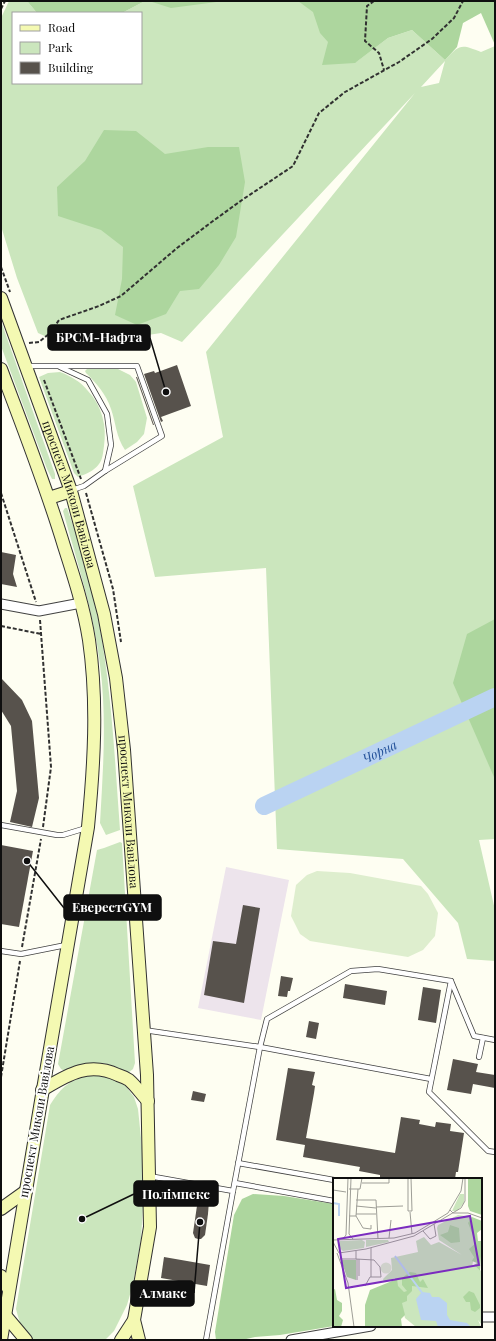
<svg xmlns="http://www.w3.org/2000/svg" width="496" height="1341" viewBox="0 0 496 1341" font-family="'Playfair Display',serif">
<rect width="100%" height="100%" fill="#fefef2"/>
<path fill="#ede4ec" d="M 226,867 L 289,880 L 261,1020 L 198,1008 Z"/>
<g fill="#cbe6bd" fill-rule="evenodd">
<path d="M 9,1 L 27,1 L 37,13 L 13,13 L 13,83 L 141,83 L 141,13 L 122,13 L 145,1 L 372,1 L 356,62 L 388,38 L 412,30 L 445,60 C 460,44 461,44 481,52 L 495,46 L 495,839 L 479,840 L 495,910 L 495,961 L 467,959 L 458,923 L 403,859 L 277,849 L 266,568 L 155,577 L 133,486 L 223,437 L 206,352 L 415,93 L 182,342 L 161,333 L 135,337 L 104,345 L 69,347 L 38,333 L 17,278 L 1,226 L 1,18 ZM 445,61 L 439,83 L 421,87 Z"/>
<path d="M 1,321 L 55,474 L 55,479 L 52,479 L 47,469 L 1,346 Z"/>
<path d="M 108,367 L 118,369 L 130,375 L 136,382 L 147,418 L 144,434 L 137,442 L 125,450 C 116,437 116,423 111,409 C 106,394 97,384 86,373 L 85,371 L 88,368 Z"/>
<path d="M 60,372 C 71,376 81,382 88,391 C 102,406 107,426 104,446 C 103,452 103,459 99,464 C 94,471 86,474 78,477 L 74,473 L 39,377 L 48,373 Z"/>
<path d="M 65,508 L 67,508 C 81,547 93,588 100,629 C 112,695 115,763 120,830 L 106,835 L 100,823 C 103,771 107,718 100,665 C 94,613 77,562 63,511 Z"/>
<path d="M 120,842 L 122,843 L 135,1063 L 133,1069 L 128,1073 C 121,1070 114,1066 107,1064 C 92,1061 78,1066 65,1071 L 61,1069 L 58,1064 L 97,850 L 104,848 Z"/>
<path d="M 92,1074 L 110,1077 L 125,1085 L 134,1097 L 138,1109 L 142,1148 L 144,1190 L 141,1239 L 133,1284 L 127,1305 L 114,1331 L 105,1340 L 32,1340 C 22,1333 19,1320 16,1309 L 50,1105 C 63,1085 69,1081 92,1074 Z"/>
</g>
<g fill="#add69e">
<path d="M 27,1 L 145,1 L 122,13 L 37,13 Z"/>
<path d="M 149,1 L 224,1 L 171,8 Z"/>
<path d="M 298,1 L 495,1 L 495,45 L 481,13 L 463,23 L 457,47 L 445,60 L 412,30 L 388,38 L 355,63 L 322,65 L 328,42 L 320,33 L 313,12 Z"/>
<path d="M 104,130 L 136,131 L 165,154 L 208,147 L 239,147 L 245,182 L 236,237 L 219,265 L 199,289 L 180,291 L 166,314 L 137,325 L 115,315 L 122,279 L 123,247 L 101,230 L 58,216 L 57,187 L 85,161 Z"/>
<path d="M 495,619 L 495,778 L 494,777 L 453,683 L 467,634 Z"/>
<path d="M 253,1194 L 284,1196 L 334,1204 L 334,1326 L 280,1335 L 255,1337 L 242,1340 L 216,1340 L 215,1332 L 234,1215 L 242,1199 Z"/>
</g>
<path fill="#deeece" d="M 317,871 L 350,873 L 421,886 L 428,894 L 438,913 L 435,936 L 423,950 L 408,957 L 310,941 L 300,934 L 291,916 L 296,885 L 307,875 Z"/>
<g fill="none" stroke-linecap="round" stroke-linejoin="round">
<path stroke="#bad3f2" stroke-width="18" id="s1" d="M 264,806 L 495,697"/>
</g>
<g fill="#57524c">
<path d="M 177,365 L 191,406 L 161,417 L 163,421 L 161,422 L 144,374 L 154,371 L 155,373 Z"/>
<path d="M 136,377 L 137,377 L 154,425 L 153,425 Z"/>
<path d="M 1,552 L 16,555 L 13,574 L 17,587 L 1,584 Z"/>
<path d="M 1,678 L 22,700 L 32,721 L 39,798 L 32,827 L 10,822 L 17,791 L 11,726 L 1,710 Z"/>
<path d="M 1,845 L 33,851 L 19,927 L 1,924 Z"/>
<path d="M 243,905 L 260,908 L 244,1003 L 204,995 L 213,941 L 236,944 Z"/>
<path d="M 281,976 L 293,978 L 290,991 L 288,991 L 287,997 L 278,996 Z"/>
<path d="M 345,984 L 387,991 L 385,1005 L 343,998 Z"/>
<path d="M 423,987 L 441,990 L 436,1023 L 418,1020 Z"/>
<path d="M 309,1021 L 319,1023 L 316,1039 L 306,1037 Z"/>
<path d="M 453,1059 L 478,1064 L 476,1072 L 495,1075 L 495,1088 L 473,1084 L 471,1094 L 447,1090 Z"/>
<path d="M 288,1068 L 315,1072 L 312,1085 L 315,1086 L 314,1093 L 306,1138 L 395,1153 L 401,1117 L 420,1120 L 419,1124 L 435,1127 L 436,1122 L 451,1124 L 450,1131 L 464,1133 L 458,1172 L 456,1172 L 455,1179 L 391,1179 L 380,1177 L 380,1175 L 359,1171 L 360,1167 L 303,1157 L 305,1145 L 276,1140 Z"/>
<path d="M 193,1091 L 206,1094 L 204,1102 L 191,1100 Z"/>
<path d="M 198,1199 L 209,1201 L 208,1214 L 205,1235 L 201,1239 L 198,1239 L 195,1238 L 193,1233 Z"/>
<path d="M 164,1257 L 210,1265 L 207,1286 L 161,1278 Z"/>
</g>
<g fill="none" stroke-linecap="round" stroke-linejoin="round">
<g stroke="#424242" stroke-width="6">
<g id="lane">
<path d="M 27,366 L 137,366 L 162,436 L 105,471 L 84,486 L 72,490"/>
<path d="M 60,367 L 88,380 L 107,414 L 111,445 L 105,471"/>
<path d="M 1,825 L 57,835 L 63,835 L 86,828"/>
<path d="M 1,951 L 21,954 L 66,945"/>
<path d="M 451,981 L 474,1036 L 495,1040"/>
<path d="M 144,1030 L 260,1047 L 431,1079"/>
<path d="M 479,1057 L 483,1038"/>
<path d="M 238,1163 L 334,1180"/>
<path d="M 149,1176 L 233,1191 L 206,1340"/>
<path d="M 235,1183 L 334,1201"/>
<path d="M 233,1191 L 260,1047 L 267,1019 L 351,971 L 378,969 L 451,981 L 429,1092 L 488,1151 L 495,1152"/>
</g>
</g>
<g stroke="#424242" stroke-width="11">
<g id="street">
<path d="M 1,604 L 39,611 L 81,603"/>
<path d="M 481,1317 L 495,1317"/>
<path d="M 291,1340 L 371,1326"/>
</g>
</g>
<g stroke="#313131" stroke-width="14">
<g id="secondary">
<path id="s2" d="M 1,298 L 71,491 L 104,614 L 116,678 L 124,750 L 147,1075 L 150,1227 L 134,1320 L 139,1340"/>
<path d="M 1,369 C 23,428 46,486 64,546 C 74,577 84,608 89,640 C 98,702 94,765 88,827 L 41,1101 L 1,1340"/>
<path d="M 49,498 L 71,491"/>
<path d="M 42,1090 C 67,1075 88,1061 118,1075 C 121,1076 126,1078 129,1080 C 136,1086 142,1095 148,1101"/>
<path d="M 1,1209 L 26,1191"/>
<path d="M 1,1276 L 9,1290"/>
<path d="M 5,1315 L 26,1340"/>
<path d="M 121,1340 L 134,1320"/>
</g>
</g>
<g stroke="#313131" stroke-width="2" stroke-dasharray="4 2" stroke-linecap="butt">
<path d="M 374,1 L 367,6 L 365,41 L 379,53 L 384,70"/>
<path d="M 1,9 L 5,1"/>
<path d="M 1,267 L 10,292"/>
<path d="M 29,343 L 39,342 L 50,333 L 59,320 L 99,306 L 121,296 L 177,248 L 213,221 L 242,200 L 293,166 L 319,113 L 345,92 L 399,62 L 432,39 L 454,18 L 463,1"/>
<path d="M 44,380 L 81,479"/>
<path d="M 1,493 L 36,602"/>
<path d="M 86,493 L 113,589 L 121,642"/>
<path d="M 40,620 L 51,767 L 43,827"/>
<path d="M 1,626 L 41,634"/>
<path d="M 22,947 L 41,839"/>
<path d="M 1,1077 L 20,961"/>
</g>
<use href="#lane" stroke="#fff" stroke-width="4.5"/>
<use href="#street" stroke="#fff" stroke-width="9"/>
<use href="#secondary" stroke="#f4f9b2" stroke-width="12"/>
</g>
<g text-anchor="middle" stroke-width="4" stroke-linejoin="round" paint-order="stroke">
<g font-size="12" fill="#0f0f0f" stroke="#fff">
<text dy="4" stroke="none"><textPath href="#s2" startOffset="208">проспект Миколи Вавілова</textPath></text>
<text dy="4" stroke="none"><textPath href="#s2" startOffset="532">проспект Миколи Вавілова</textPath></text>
<text transform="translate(37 1122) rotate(-80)" y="4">проспект Миколи Вавілова</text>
</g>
<g font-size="13" font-style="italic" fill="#214f98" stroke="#fff">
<text dy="5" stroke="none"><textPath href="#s1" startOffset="128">Чорна</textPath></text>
</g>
</g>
<g transform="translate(333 1178)">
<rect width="149" height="149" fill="#fefef2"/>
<path d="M 127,16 L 131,16 L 131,25 L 124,33 L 119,33 ZM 125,37 L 139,39 L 137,48 L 144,62 L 139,89 L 142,88 L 147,93 L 149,91 L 149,147 L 145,142 L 148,149 L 83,149 L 72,140 L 62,100 L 51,104 L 50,101 L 59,92 L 58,80 L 85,74 L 83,63 L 91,59 L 98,67 L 106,64 L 129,77 L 106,62 L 104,50 L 105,47 ZM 29,62 L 32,64 L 31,70 L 10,73 L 5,69 L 7,63 ZM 55,62 L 56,64 L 33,69 L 33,62 Z" fill="#cbe6bd"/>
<path d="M 135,0 L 149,0 L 149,37 L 137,33 L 135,28 ZM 139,39 L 149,43 L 149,51 L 144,55 L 145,63 L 149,63 L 147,93 L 141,87 L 144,85 L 139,83 L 141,79 L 136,71 L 143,65 L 135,45 ZM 117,47 L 126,50 L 127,64 L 118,65 L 107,57 L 115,54 ZM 8,82 L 23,82 L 23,102 L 14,99 ZM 77,94 L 83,95 L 87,104 L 90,101 L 95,110 L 79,108 L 79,113 L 74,118 L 74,123 L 69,125 L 72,137 L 68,141 L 69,149 L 32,149 L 32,127 L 37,112 L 64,101 L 65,108 L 71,114 L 74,113 L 69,107 L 69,100 ZM 2,111 L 4,122 L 9,125 L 9,133 L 6,138 L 10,142 L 8,149 L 0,149 L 0,112 ZM 136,113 L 141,115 L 147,127 L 147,130 L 142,134 L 138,132 L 137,124 L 133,124 L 130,119 Z" fill="#add69e"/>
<path d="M47.5 90a5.5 5.5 0 1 1 11 0a5.5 5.5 0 1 1-11 0Z" fill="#deeece"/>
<path d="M 89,114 L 97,115 L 99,119 L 106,119 L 114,125 L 114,137 L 117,142 L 134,145 L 138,149 L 105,149 L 103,143 L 88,142 L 83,121 Z" fill="#bad3f2"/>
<path fill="none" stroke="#bad3f2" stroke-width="2" d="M 0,25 L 6,26 L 6,38M 62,78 L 90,116"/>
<path fill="none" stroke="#9e9e97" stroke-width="1" d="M 18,0 L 16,56 L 20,61M 75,0 L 75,33 L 79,33 L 78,0M 29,5 L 56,5 L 56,0M 16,11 L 27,11 L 29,0M 0,12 L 13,14M 23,22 L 43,22 L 45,61M 23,28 L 43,30M 43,29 L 70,28M 117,32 L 120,35 L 135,35 L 149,40M 77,34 L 79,56M 23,36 L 43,36M 16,38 L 23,38 L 25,11M 23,38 L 30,50 L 38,51 L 38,47M 90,53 L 97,61 L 103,58 L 101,46M 56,60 L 58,42M 10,61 L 13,57 L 15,0M 0,62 L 61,60 L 82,55 L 115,35 L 128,13 L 130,0M 0,64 L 6,75 L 33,71 L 81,58 L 128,30 L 132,23 L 132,0M 38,70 L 38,99M 4,75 L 15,105 L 21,149M 7,81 L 23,81 L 23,73M 23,81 L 41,82 L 47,89 L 48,99 L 37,99 L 32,108M 24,81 L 24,102M 26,98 L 26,81"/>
<path fill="#7b2cbf" fill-opacity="0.15" stroke="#7b2cbf" stroke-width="2" d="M 137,38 L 146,87 L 13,110 L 5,61 Z"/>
<rect width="149" height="149" fill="none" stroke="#0f0f0f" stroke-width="2"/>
</g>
<path fill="none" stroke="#0f0f0f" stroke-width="1.5" d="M166 392L150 338M27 861L64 908M82 1219L134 1194M200 1222L194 1293"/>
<g fill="#0f0f0f" stroke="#fff" stroke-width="1.5">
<circle cx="166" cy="392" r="4"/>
<circle cx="27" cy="861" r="4"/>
<circle cx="82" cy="1219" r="4"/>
<circle cx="200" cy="1222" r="4"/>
</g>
<g fill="#0f0f0f" stroke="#0f0f0f" stroke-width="1.5">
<rect x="48" y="325" width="102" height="25" rx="4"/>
<rect x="64" y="895" width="97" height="25" rx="4"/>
<rect x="134" y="1181" width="84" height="25" rx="4"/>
<rect x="131" y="1281" width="63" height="25" rx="4"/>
</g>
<g font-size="13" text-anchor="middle" font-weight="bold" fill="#fff">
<text x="99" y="342">БРСМ-Нафта</text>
<text x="112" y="912">ЕверестGYM</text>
<text x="176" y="1199">Полімпекс</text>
<text x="163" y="1298">Алмакс</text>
</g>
<rect width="496" height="1341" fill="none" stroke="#0f0f0f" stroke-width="4"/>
<rect x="12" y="12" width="130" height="72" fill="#ffffff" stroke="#9f9f9f"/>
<rect x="20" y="25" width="20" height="6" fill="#f4f9b2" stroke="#9f9f9f"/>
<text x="48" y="32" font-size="12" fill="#0f0f0f">Road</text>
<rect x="20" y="42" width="20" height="12" fill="#cbe6bd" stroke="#9f9f9f"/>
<text x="48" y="52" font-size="12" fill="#0f0f0f">Park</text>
<rect x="20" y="62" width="20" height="12" fill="#57524c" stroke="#9f9f9f"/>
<text x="48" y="72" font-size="12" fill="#0f0f0f">Building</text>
</svg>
